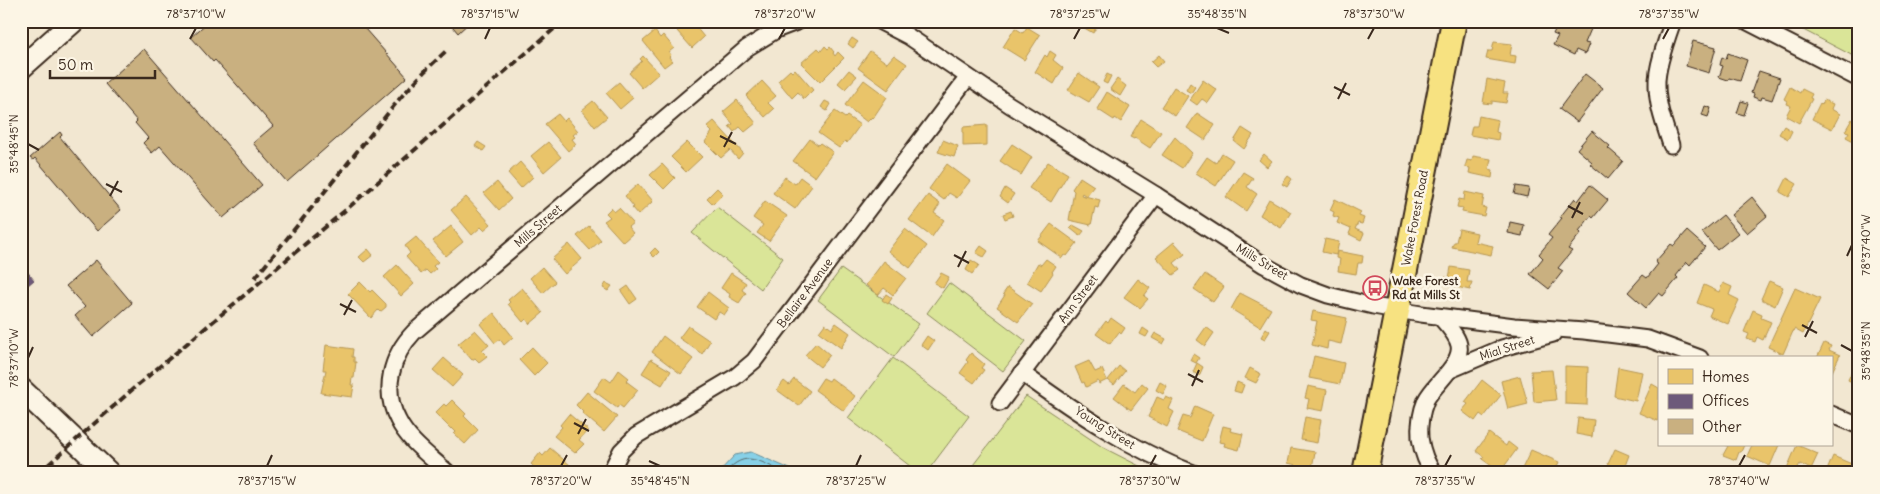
<svg xmlns="http://www.w3.org/2000/svg" width="1880" height="494" viewBox="0 0 1880 494" font-family="Delius,sans-serif">
<rect width="100%" height="100%" fill="#f2e7d1"/>
<filter id="ink" filterUnits="userSpaceOnUse"><feTurbulence type="fractalNoise" baseFrequency=".02" numOctaves="2"/><feDisplacementMap in="SourceGraphic" scale="10" xChannelSelector="R" yChannelSelector="G"/><feConvolveMatrix kernelMatrix="1 2 1 2 8 2 1 2 1" color-interpolation-filters="sRGB"/></filter>
<g filter="url(#ink)">
<g fill="#dae598" stroke="#8a885b">
<path d="M 1786,21 L 1859,21 L 1859,59 Z"/>
<path d="M 717,207 L 783,258 L 761,289 L 692,233 Z"/>
<path d="M 841,269 L 919,324 L 894,357 L 818,300 Z"/>
<path d="M 949,283 L 1026,341 L 1003,371 L 927,313 Z"/>
<path d="M 893,358 L 969,416 L 926,473 L 919,473 L 848,418 Z"/>
<path d="M 1026,396 L 1104,448 L 1153,473 L 967,473 Z"/>
</g>
<path fill="#87d0e7" stroke="#698e97" d="M 751,452 L 790,469 L 795,473 L 718,473 L 735,455 Z"/>
<g fill="#e9c46a" stroke="#b59653">
<path d="M 688,21 L 691,21 L 704,37 L 692,48 L 677,31 Z"/>
<path d="M 709,21 L 723,21 L 714,28 Z"/>
<path d="M 1083,21 L 1100,21 L 1093,33 L 1081,26 Z"/>
<path d="M 1027,27 L 1040,35 L 1024,60 L 1003,47 L 1015,28 L 1023,33 Z"/>
<path d="M 655,31 L 660,38 L 663,35 L 674,48 L 669,52 L 671,55 L 669,57 L 672,61 L 664,67 L 643,41 Z"/>
<path d="M 852,38 L 858,42 L 853,48 L 848,44 Z"/>
<path d="M 1494,42 L 1512,44 L 1510,55 L 1516,56 L 1515,64 L 1486,59 L 1488,51 L 1492,51 Z"/>
<path d="M 825,46 L 828,49 L 830,47 L 834,52 L 833,53 L 835,56 L 838,52 L 844,58 L 820,82 L 801,63 L 818,48 L 821,51 Z"/>
<path d="M 870,51 L 887,63 L 894,55 L 907,64 L 888,90 L 858,68 Z"/>
<path d="M 1050,51 L 1056,55 L 1053,60 L 1063,68 L 1054,84 L 1035,72 L 1045,55 L 1047,57 Z"/>
<path d="M 1159,55 L 1164,61 L 1156,67 L 1151,62 Z"/>
<path d="M 643,56 L 659,73 L 642,88 L 629,73 L 642,61 L 640,59 Z"/>
<path d="M 795,69 L 813,90 L 804,99 L 798,92 L 792,98 L 778,81 L 790,70 L 792,72 Z"/>
<path d="M 849,70 L 857,76 L 845,89 L 838,83 Z"/>
<path d="M 1079,73 L 1099,87 L 1089,102 L 1068,90 Z"/>
<path d="M 1107,74 L 1111,76 L 1107,84 L 1103,82 Z"/>
<path d="M 1117,79 L 1126,86 L 1120,96 L 1110,89 Z"/>
<path d="M 1487,79 L 1505,83 L 1503,93 L 1508,93 L 1506,103 L 1492,101 L 1492,104 L 1483,103 Z"/>
<path d="M 864,80 L 887,97 L 873,118 L 872,117 L 867,122 L 845,105 Z"/>
<path d="M 1203,80 L 1217,90 L 1208,103 L 1202,99 L 1197,105 L 1190,100 Z"/>
<path d="M 762,81 L 776,96 L 768,103 L 774,109 L 765,117 L 746,96 Z"/>
<path d="M 619,82 L 633,98 L 620,109 L 606,93 Z"/>
<path d="M 1190,83 L 1195,87 L 1191,93 L 1186,90 Z"/>
<path d="M 1174,87 L 1188,96 L 1175,116 L 1161,107 Z"/>
<path d="M 1790,87 L 1800,93 L 1802,89 L 1812,94 L 1810,98 L 1812,99 L 1799,123 L 1786,116 L 1791,106 L 1786,104 L 1787,101 L 1784,99 Z"/>
<path d="M 1107,92 L 1130,107 L 1121,122 L 1115,118 L 1114,120 L 1097,109 Z"/>
<path d="M 737,100 L 756,123 L 745,132 L 740,127 L 734,132 L 729,126 L 733,124 L 723,112 Z"/>
<path d="M 1824,100 L 1833,104 L 1831,109 L 1840,114 L 1832,129 L 1812,119 L 1820,103 L 1822,105 Z"/>
<path d="M 593,101 L 607,117 L 595,127 L 582,110 Z"/>
<path d="M 825,101 L 831,104 L 827,111 L 821,107 Z"/>
<path d="M 835,111 L 845,118 L 847,116 L 860,125 L 847,143 L 845,141 L 839,148 L 818,133 Z"/>
<path d="M 1197,113 L 1215,125 L 1205,140 L 1187,128 Z"/>
<path d="M 558,114 L 564,121 L 567,118 L 578,131 L 573,135 L 575,137 L 572,139 L 576,144 L 568,151 L 545,124 Z"/>
<path d="M 1479,116 L 1498,120 L 1496,132 L 1499,133 L 1498,140 L 1470,135 L 1472,126 L 1477,126 Z"/>
<path d="M 1141,119 L 1161,132 L 1150,148 L 1135,138 L 1134,139 L 1130,137 Z"/>
<path d="M 1852,119 L 1859,123 L 1859,144 L 1846,137 L 1849,132 L 1845,131 Z"/>
<path d="M 714,121 L 743,153 L 738,159 L 730,150 L 721,158 L 705,142 L 712,132 L 707,127 Z"/>
<path d="M 987,125 L 987,145 L 963,146 L 963,127 Z"/>
<path d="M 1784,126 L 1792,131 L 1788,139 L 1779,134 Z"/>
<path d="M 1242,128 L 1253,135 L 1244,149 L 1234,141 Z"/>
<path d="M 1175,137 L 1192,153 L 1182,168 L 1162,155 Z"/>
<path d="M 810,139 L 818,145 L 820,143 L 833,152 L 815,177 L 793,161 Z"/>
<path d="M 943,140 L 958,146 L 954,157 L 938,152 Z"/>
<path d="M 478,142 L 486,147 L 483,151 L 475,146 Z"/>
<path d="M 548,142 L 561,157 L 544,172 L 531,156 Z"/>
<path d="M 687,142 L 702,157 L 686,172 L 671,157 Z"/>
<path d="M 1012,144 L 1032,157 L 1021,175 L 1000,161 Z"/>
<path d="M 1222,153 L 1233,160 L 1216,186 L 1196,173 L 1207,157 L 1216,163 Z"/>
<path d="M 1264,154 L 1272,161 L 1267,167 L 1259,160 Z"/>
<path d="M 1473,156 L 1491,159 L 1489,169 L 1493,170 L 1492,178 L 1469,173 L 1470,168 L 1465,167 L 1467,160 L 1472,161 Z"/>
<path d="M 520,162 L 533,177 L 521,188 L 508,173 Z"/>
<path d="M 1048,162 L 1068,174 L 1051,202 L 1029,188 Z"/>
<path d="M 662,164 L 675,178 L 664,189 L 650,175 Z"/>
<path d="M 947,164 L 970,181 L 957,198 L 949,193 L 944,200 L 929,189 Z"/>
<path d="M 1243,172 L 1253,178 L 1247,187 L 1257,194 L 1246,211 L 1226,197 Z"/>
<path d="M 1288,176 L 1292,179 L 1287,187 L 1282,184 Z"/>
<path d="M 785,177 L 795,184 L 800,177 L 812,186 L 795,209 L 773,193 Z"/>
<path d="M 1080,177 L 1094,186 L 1086,196 L 1082,193 L 1081,195 L 1100,200 L 1098,208 L 1095,207 L 1091,225 L 1069,220 L 1074,191 L 1072,189 Z"/>
<path d="M 1787,178 L 1797,184 L 1789,197 L 1780,192 Z"/>
<path d="M 497,182 L 511,199 L 499,210 L 484,193 Z"/>
<path d="M 638,184 L 653,201 L 638,215 L 632,208 L 634,207 L 625,196 Z"/>
<path d="M 717,188 L 723,194 L 713,204 L 707,198 Z"/>
<path d="M 1005,188 L 1014,194 L 1008,203 L 1000,197 Z"/>
<path d="M 1465,192 L 1484,196 L 1482,207 L 1486,208 L 1484,216 L 1462,212 L 1463,208 L 1457,207 L 1459,199 L 1464,200 Z"/>
<path d="M 928,195 L 940,204 L 934,213 L 944,220 L 932,237 L 909,220 Z"/>
<path d="M 466,197 L 491,224 L 484,230 L 481,227 L 472,235 L 451,210 Z"/>
<path d="M 1269,199 L 1291,212 L 1281,228 L 1260,215 Z"/>
<path d="M 1335,199 L 1361,212 L 1359,216 L 1364,218 L 1362,224 L 1358,223 L 1355,229 L 1364,233 L 1361,240 L 1349,234 L 1351,229 L 1337,223 L 1339,218 L 1333,216 L 1334,212 L 1330,210 Z"/>
<path d="M 765,201 L 787,216 L 769,241 L 757,233 L 763,225 L 753,218 Z"/>
<path d="M 611,208 L 614,212 L 619,208 L 633,223 L 628,227 L 633,233 L 623,242 L 604,221 L 610,217 L 606,213 Z"/>
<path d="M 1011,211 L 1013,216 L 1005,219 L 1003,214 Z"/>
<path d="M 1051,224 L 1077,243 L 1067,256 L 1064,255 L 1062,258 L 1038,241 Z"/>
<path d="M 1073,225 L 1084,231 L 1080,236 L 1070,228 Z"/>
<path d="M 451,226 L 463,242 L 446,256 L 433,241 Z"/>
<path d="M 589,226 L 601,240 L 590,250 L 577,236 Z"/>
<path d="M 905,229 L 927,246 L 910,268 L 888,251 Z"/>
<path d="M 1459,229 L 1477,233 L 1475,242 L 1493,246 L 1491,255 L 1452,247 L 1454,242 L 1456,242 Z"/>
<path d="M 416,237 L 438,262 L 433,266 L 436,269 L 430,274 L 426,270 L 421,274 L 406,257 L 410,253 L 405,246 Z"/>
<path d="M 1325,239 L 1339,242 L 1336,255 L 1322,252 Z"/>
<path d="M 1174,242 L 1185,254 L 1174,263 L 1180,270 L 1173,275 L 1156,257 Z"/>
<path d="M 569,244 L 582,259 L 565,274 L 552,259 Z"/>
<path d="M 981,246 L 988,251 L 984,257 L 976,253 Z"/>
<path d="M 655,248 L 659,252 L 654,257 L 650,253 Z"/>
<path d="M 368,249 L 373,255 L 364,262 L 359,257 Z"/>
<path d="M 1337,251 L 1363,256 L 1362,263 L 1358,263 L 1356,274 L 1338,271 L 1340,259 L 1336,258 Z"/>
<path d="M 1046,259 L 1056,266 L 1052,272 L 1053,273 L 1041,291 L 1027,282 L 1038,263 L 1041,265 Z"/>
<path d="M 971,260 L 979,265 L 972,274 L 966,270 Z"/>
<path d="M 884,261 L 906,278 L 893,295 L 884,288 L 878,295 L 866,285 Z"/>
<path d="M 397,265 L 414,284 L 401,296 L 384,277 Z"/>
<path d="M 542,267 L 555,282 L 543,293 L 530,278 Z"/>
<path d="M 1451,267 L 1469,270 L 1467,282 L 1472,282 L 1470,290 L 1443,284 L 1445,277 L 1449,278 Z"/>
<path d="M 731,273 L 746,283 L 742,290 L 746,293 L 739,303 L 729,297 L 730,294 L 721,288 Z"/>
<path d="M 941,273 L 949,277 L 943,288 L 934,283 Z"/>
<path d="M 1205,274 L 1224,287 L 1213,302 L 1194,289 Z"/>
<path d="M 1138,279 L 1150,288 L 1144,296 L 1148,299 L 1140,308 L 1124,297 Z"/>
<path d="M 1769,281 L 1783,287 L 1775,306 L 1761,299 Z"/>
<path d="M 360,282 L 370,292 L 372,290 L 386,304 L 386,307 L 380,312 L 378,310 L 371,318 L 348,294 Z"/>
<path d="M 606,283 L 612,286 L 608,291 L 603,288 Z"/>
<path d="M 1723,283 L 1732,287 L 1729,295 L 1739,300 L 1728,324 L 1709,316 L 1712,309 L 1697,303 L 1704,285 L 1719,292 Z"/>
<path d="M 628,286 L 637,299 L 630,304 L 621,291 Z"/>
<path d="M 1008,287 L 1032,304 L 1018,322 L 997,307 L 1005,295 L 1003,294 Z"/>
<path d="M 522,288 L 543,313 L 530,324 L 526,319 L 523,322 L 508,304 L 510,302 L 508,300 Z"/>
<path d="M 1795,288 L 1820,299 L 1803,334 L 1794,329 L 1783,354 L 1768,347 Z"/>
<path d="M 708,292 L 729,308 L 724,315 L 719,312 L 714,319 L 697,307 Z"/>
<path d="M 1240,293 L 1271,309 L 1260,327 L 1231,309 Z"/>
<path d="M 886,294 L 892,298 L 888,304 L 882,300 Z"/>
<path d="M 1753,310 L 1762,314 L 1761,318 L 1771,322 L 1763,340 L 1757,337 L 1755,342 L 1747,339 L 1749,334 L 1744,332 Z"/>
<path d="M 1313,311 L 1347,318 L 1341,344 L 1328,341 L 1327,349 L 1312,345 L 1317,321 L 1311,320 Z"/>
<path d="M 494,313 L 513,337 L 504,345 L 500,339 L 495,343 L 480,324 Z"/>
<path d="M 1111,318 L 1125,328 L 1121,334 L 1119,332 L 1110,344 L 1096,334 L 1106,321 L 1108,323 Z"/>
<path d="M 836,323 L 850,333 L 841,348 L 819,332 L 825,324 L 832,329 Z"/>
<path d="M 688,326 L 710,341 L 702,354 L 679,338 Z"/>
<path d="M 1206,327 L 1214,333 L 1205,346 L 1197,340 Z"/>
<path d="M 1143,328 L 1149,332 L 1146,337 L 1140,334 Z"/>
<path d="M 1266,328 L 1270,331 L 1265,339 L 1261,337 Z"/>
<path d="M 475,330 L 489,345 L 482,351 L 487,356 L 479,362 L 475,358 L 472,360 L 458,344 Z"/>
<path d="M 1155,333 L 1166,339 L 1163,344 L 1152,338 Z"/>
<path d="M 663,336 L 693,359 L 681,374 L 652,352 Z"/>
<path d="M 927,336 L 934,341 L 928,350 L 921,345 Z"/>
<path d="M 816,343 L 830,355 L 820,367 L 805,355 Z"/>
<path d="M 1824,343 L 1831,346 L 1829,350 L 1840,355 L 1832,372 L 1831,358 L 1817,358 Z"/>
<path d="M 326,345 L 353,349 L 352,357 L 354,357 L 354,362 L 356,362 L 354,378 L 352,378 L 351,385 L 354,385 L 352,397 L 321,393 L 326,370 L 323,370 Z"/>
<path d="M 532,347 L 547,363 L 534,376 L 519,360 Z"/>
<path d="M 971,353 L 984,364 L 981,368 L 984,370 L 974,383 L 960,373 L 968,362 L 966,360 Z"/>
<path d="M 1193,354 L 1199,358 L 1196,363 L 1190,360 Z"/>
<path d="M 1859,355 L 1859,389 L 1858,390 L 1852,387 L 1854,383 L 1848,380 Z"/>
<path d="M 1314,356 L 1344,363 L 1340,384 L 1309,378 Z"/>
<path d="M 444,358 L 463,375 L 452,387 L 433,370 Z"/>
<path d="M 651,359 L 671,371 L 662,385 L 642,373 Z"/>
<path d="M 1089,361 L 1095,372 L 1102,369 L 1107,380 L 1099,384 L 1098,381 L 1086,387 L 1084,382 L 1082,383 L 1075,367 Z"/>
<path d="M 1197,363 L 1203,367 L 1199,376 L 1193,372 Z"/>
<path d="M 1119,366 L 1125,371 L 1114,385 L 1108,380 Z"/>
<path d="M 1565,366 L 1588,367 L 1587,405 L 1565,404 Z"/>
<path d="M 1618,367 L 1642,372 L 1636,401 L 1614,396 Z"/>
<path d="M 1250,368 L 1261,374 L 1256,383 L 1245,378 Z"/>
<path d="M 619,370 L 629,378 L 626,381 L 638,390 L 623,408 L 619,405 L 617,408 L 594,391 L 604,377 L 611,382 Z"/>
<path d="M 1552,370 L 1556,400 L 1534,402 L 1531,371 Z"/>
<path d="M 1520,376 L 1528,404 L 1508,409 L 1501,381 Z"/>
<path d="M 823,378 L 829,381 L 831,378 L 855,396 L 844,411 L 815,390 Z"/>
<path d="M 794,379 L 810,391 L 799,406 L 777,390 L 784,381 L 789,385 Z"/>
<path d="M 1482,380 L 1501,395 L 1484,417 L 1480,414 L 1475,421 L 1462,411 L 1468,404 L 1465,402 Z"/>
<path d="M 1160,382 L 1167,386 L 1163,394 L 1156,390 Z"/>
<path d="M 1237,382 L 1244,385 L 1241,393 L 1234,391 Z"/>
<path d="M 1142,383 L 1148,388 L 1131,410 L 1114,397 L 1124,384 L 1135,392 Z"/>
<path d="M 1652,384 L 1659,388 L 1658,421 L 1639,413 Z"/>
<path d="M 1308,386 L 1327,390 L 1323,411 L 1307,408 L 1309,399 L 1305,398 Z"/>
<path d="M 587,392 L 617,417 L 604,432 L 582,413 L 583,412 L 576,405 Z"/>
<path d="M 1157,397 L 1164,400 L 1166,397 L 1173,400 L 1169,409 L 1174,412 L 1167,427 L 1148,417 Z"/>
<path d="M 452,400 L 466,414 L 464,416 L 478,430 L 465,444 L 454,434 L 456,432 L 452,428 L 451,429 L 435,413 L 444,404 L 446,406 Z"/>
<path d="M 1195,406 L 1213,414 L 1202,441 L 1177,431 L 1183,416 L 1190,418 Z"/>
<path d="M 569,414 L 588,430 L 579,440 L 584,444 L 575,453 L 554,436 L 562,427 L 560,425 Z"/>
<path d="M 1305,417 L 1321,420 L 1317,443 L 1301,440 Z"/>
<path d="M 1578,418 L 1594,420 L 1592,437 L 1576,434 Z"/>
<path d="M 1223,426 L 1231,428 L 1230,431 L 1243,434 L 1239,450 L 1224,446 L 1225,443 L 1219,442 Z"/>
<path d="M 1489,433 L 1506,446 L 1508,442 L 1517,449 L 1500,472 L 1482,459 L 1484,457 L 1476,451 Z"/>
<path d="M 1725,445 L 1744,445 L 1741,452 L 1739,452 L 1736,460 L 1723,455 L 1728,446 Z"/>
<path d="M 1752,445 L 1779,445 L 1770,466 L 1747,456 Z"/>
<path d="M 1797,445 L 1818,454 L 1811,469 L 1800,464 L 1794,473 L 1785,473 Z"/>
<path d="M 550,448 L 570,465 L 563,473 L 540,473 L 531,464 L 540,453 L 543,456 Z"/>
<path d="M 1291,448 L 1315,452 L 1311,473 L 1295,471 L 1296,465 L 1288,463 Z"/>
<path d="M 1615,449 L 1629,455 L 1623,471 L 1608,464 Z"/>
<path d="M 1531,450 L 1559,462 L 1554,473 L 1547,473 L 1549,469 L 1547,468 L 1545,473 L 1520,473 Z"/>
<path d="M 1833,456 L 1854,465 L 1851,473 L 1826,473 Z"/>
<path d="M 1572,465 L 1588,473 L 1568,473 Z"/>
</g>
<g fill="#6d597a" stroke="#5e4b5e">
<path d="M 21,238 L 28,246 L 21,252 Z"/>
<path d="M 21,264 L 34,280 L 21,291 Z"/>
</g>
<g fill="none" stroke-linecap="round" stroke-linejoin="round">
<path stroke="#596c6e" stroke-width="1" d="M 725,473 C 746,448 760,462 785,473"/>
</g>
<g fill="#c9b080" stroke="#3b2a1e">
<path d="M 209,21 L 358,21 L 407,77 L 287,182 L 253,143 L 273,126 L 215,60 L 213,62 L 191,37 Z"/>
<path d="M 448,21 L 471,21 L 458,33 Z"/>
<path d="M 1564,21 L 1575,21 L 1591,29 L 1585,43 L 1589,44 L 1585,54 L 1576,50 L 1574,55 L 1553,45 L 1558,36 L 1553,34 L 1558,24 L 1562,25 Z"/>
<path d="M 1693,41 L 1716,47 L 1709,73 L 1686,66 Z"/>
<path d="M 144,49 L 262,185 L 223,218 L 160,146 L 152,153 L 143,143 L 148,138 L 135,123 L 137,121 L 105,84 Z"/>
<path d="M 1728,53 L 1747,60 L 1740,81 L 1729,78 L 1728,80 L 1719,77 L 1723,66 L 1720,65 L 1722,57 L 1726,59 Z"/>
<path d="M 1759,71 L 1780,78 L 1772,100 L 1762,97 L 1761,100 L 1753,97 L 1754,94 L 1751,93 Z"/>
<path d="M 1585,74 L 1603,88 L 1577,122 L 1559,109 Z"/>
<path d="M 1741,101 L 1748,103 L 1744,115 L 1737,113 Z"/>
<path d="M 1705,106 L 1711,108 L 1708,117 L 1702,115 Z"/>
<path d="M 1592,131 L 1610,146 L 1608,148 L 1623,161 L 1608,179 L 1590,164 L 1592,162 L 1577,149 Z"/>
<path d="M 60,132 L 62,135 L 60,137 L 121,210 L 97,231 L 35,158 L 33,160 L 30,158 Z"/>
<path d="M 1590,185 L 1608,200 L 1593,218 L 1591,216 L 1579,231 L 1581,233 L 1568,249 L 1572,251 L 1558,268 L 1563,271 L 1549,289 L 1530,274 L 1543,258 L 1539,254 L 1552,238 L 1548,235 L 1562,218 L 1560,217 L 1575,198 L 1578,201 Z"/>
<path d="M 1516,186 L 1529,188 L 1527,197 L 1514,194 Z"/>
<path d="M 1752,197 L 1767,216 L 1747,233 L 1731,215 Z"/>
<path d="M 1723,215 L 1738,233 L 1717,250 L 1702,232 Z"/>
<path d="M 1510,222 L 1524,225 L 1522,236 L 1508,233 Z"/>
<path d="M 1687,231 L 1705,247 L 1690,265 L 1687,262 L 1676,276 L 1678,278 L 1663,296 L 1659,293 L 1646,308 L 1628,292 L 1643,275 L 1647,278 L 1658,264 L 1655,262 L 1671,244 L 1674,246 Z"/>
<path d="M 96,260 L 132,303 L 93,337 L 75,316 L 85,307 L 66,286 Z"/>
</g>
<g fill="none" stroke-linecap="round" stroke-linejoin="round">
<g stroke="#3b2a1e" stroke-width="19">
<g id="street">
<path d="M 879,21 L 908,36 L 1010,105 L 1156,195 L 1264,265 L 1301,285 L 1328,295 L 1373,306 L 1421,314 L 1514,326 L 1584,331 L 1648,339 L 1700,358"/>
<path d="M 1746,21 L 1859,79"/>
<path d="M 1671,145 C 1665,126 1657,106 1657,85 C 1656,68 1667,38 1673,21"/>
<path d="M 1450,370 L 1502,348 L 1553,334"/>
<path d="M 1022,373 C 1077,413 1130,449 1193,473"/>
<path d="M 1000,403 L 1156,195"/>
<path d="M 1831,414 L 1859,426"/>
<path d="M 448,473 C 431,457 408,441 398,420 C 382,390 391,356 414,332 L 747,48 L 778,29 L 799,21"/>
<path d="M 610,473 L 621,451 L 636,436 L 735,377 L 754,361 L 968,77"/>
<path d="M 1434,473 C 1425,462 1422,451 1420,438 C 1419,425 1421,412 1426,400 C 1434,384 1463,363 1459,345 C 1457,335 1447,325 1440,317"/>
</g>
</g>
<g stroke="#3b2a1e" stroke-width="25">
<g id="secondary">
<path d="M 21,68 L 74,21"/>
<path d="M 21,389 L 109,473"/>
</g>
</g>
<g stroke="#3b2a1e" stroke-width="28">
<path id="primary" d="M 1365,473 L 1454,21"/>
</g>
<use href="#street" stroke="#fcf5e5" stroke-width="15"/>
<use href="#secondary" stroke="#fcf5e5" stroke-width="21"/>
<use href="#primary" stroke="#f7e281" stroke-width="24"/>
<g stroke="#3b2a1e" stroke-width="4" stroke-dasharray="8 4" stroke-linecap="butt">
<path d="M 255,278 L 401,97 L 425,71 L 448,49"/>
<path d="M 39,473 L 134,388 L 348,208 L 563,21"/>
</g>
</g>
</g>
<path fill="none" stroke="#3b2a1e" stroke-width="2" d="M 1217,28 L 1229,33M 190,39 L 196,28M 485,39 L 490,28M 779,39 L 785,28M 1074,39 L 1080,28M 1368,39 L 1374,28M 1663,39 L 1669,28M 1334,87 L 1350,95M 1338,99 L 1346,83M 720,136 L 736,144M 28,144 L 39,150M 724,147 L 732,132M 106,184 L 122,192M 110,196 L 118,181M 1568,206 L 1583,214M 1572,218 L 1580,202M 954,255 L 969,263M 1847,256 L 1852,245M 958,267 L 966,251M 340,304 L 356,312M 344,315 L 352,300M 1802,325 L 1817,333M 1805,337 L 1813,321M 1841,345 L 1852,351M 28,358 L 33,347M 1188,374 L 1203,382M 1192,386 L 1199,370M 574,423 L 589,431M 578,434 L 586,419M 649,461 L 660,466M 267,466 L 272,455M 561,466 L 567,455M 856,466 L 861,455M 1150,466 L 1156,455M 1445,466 L 1451,455M 1739,466 L 1745,455"/>
<defs>
<g id="bus-ring" transform="scale(1.25)"><circle r="9.5" fill="#fcf5e5" stroke="#d1495b" stroke-width="1.5"/><path d="M-5-6H5V4H4V6H2V4H-2V6H-4V4H-5ZM-3.5-4V0h7V-4ZM-3.5 1.2v1.5H-2V1.2ZM2 1.2v1.5H3.5V1.2Z" fill="#d1495b"/></g>
</defs>
<g fill-rule="evenodd">
<use href="#bus-ring" x="1375" y="288"/>
</g>
<g text-anchor="middle" stroke-width="5" stroke-linejoin="round" paint-order="stroke">
<g font-size="12" fill="#3b2a1e" stroke="#fcf5e5">
<text transform="translate(1415 218) rotate(-79)" y="4">Wake Forest Road</text>
<text transform="translate(538 226) rotate(-41)" y="4">Mills Street</text>
<text transform="translate(1262 262) rotate(31)" y="4">Mills Street</text>
<text transform="translate(805 293) rotate(-53)" y="4">Bellaire Avenue</text>
<text transform="translate(1078 299) rotate(-53)" y="4">Ann Street</text>
<text transform="translate(1507 348) rotate(-18)" y="4">Mial Street</text>
<text transform="translate(1105 428) rotate(32)" y="4">Young Street</text>
</g>
<g font-size="12" font-weight="bold" fill="#3b2a1e" stroke="#fcf5e5" text-anchor="start">
<text x="1392" y="285">Wake Forest<tspan x="1392" dy="14">Rd at Mills St</tspan></text>
</g>
</g>
<rect width="1880" height="494" fill="none" stroke="#fcf5e5" stroke-width="55"/>
<rect x="1658" y="356" width="175" height="90" fill="#fcf5e5" stroke="#afa495"/>
<rect x="1668" y="369" width="25" height="15" fill="#e9c46a" stroke="#afa495"/>
<text x="1702" y="382" font-size="15" fill="#3b2a1e">Homes</text>
<rect x="1668" y="394" width="25" height="15" fill="#6d597a" stroke="#afa495"/>
<text x="1702" y="406" font-size="15" fill="#3b2a1e">Offices</text>
<rect x="1668" y="419" width="25" height="15" fill="#c9b080" stroke="#afa495"/>
<text x="1702" y="432" font-size="15" fill="#3b2a1e">Other</text>
<path d="M50 70v8h105v-8" fill="none" stroke="#3b2a1e" stroke-width="2.5"/>
<text x="58" y="70" font-size="15" fill="#3b2a1e" stroke="#fcf5e5" stroke-width="4" paint-order="stroke">50 m</text>
<rect x="28" y="28" width="1824" height="438" fill="none" stroke="#3b2a1e" stroke-width="2"/>
<g font-size="12" text-anchor="middle" fill="#3b2a1e">
<text x="196" y="18">78°37'10"W</text>
<text x="490" y="18">78°37'15"W</text>
<text x="785" y="18">78°37'20"W</text>
<text x="1080" y="18">78°37'25"W</text>
<text x="1217" y="18">35°48'35"N</text>
<text x="1374" y="18">78°37'30"W</text>
<text x="1669" y="18">78°37'35"W</text>
<text transform="translate(14 144) rotate(-90)" y="4">35°48'45"N</text>
<text transform="translate(1866 245) rotate(-90)" y="4">78°37'40"W</text>
<text transform="translate(1866 351) rotate(-90)" y="4">35°48'35"N</text>
<text transform="translate(14 358) rotate(-90)" y="4">78°37'10"W</text>
<text x="267" y="485">78°37'15"W</text>
<text x="561" y="485">78°37'20"W</text>
<text x="660" y="485">35°48'45"N</text>
<text x="856" y="485">78°37'25"W</text>
<text x="1150" y="485">78°37'30"W</text>
<text x="1445" y="485">78°37'35"W</text>
<text x="1739" y="485">78°37'40"W</text>
</g>
</svg>
